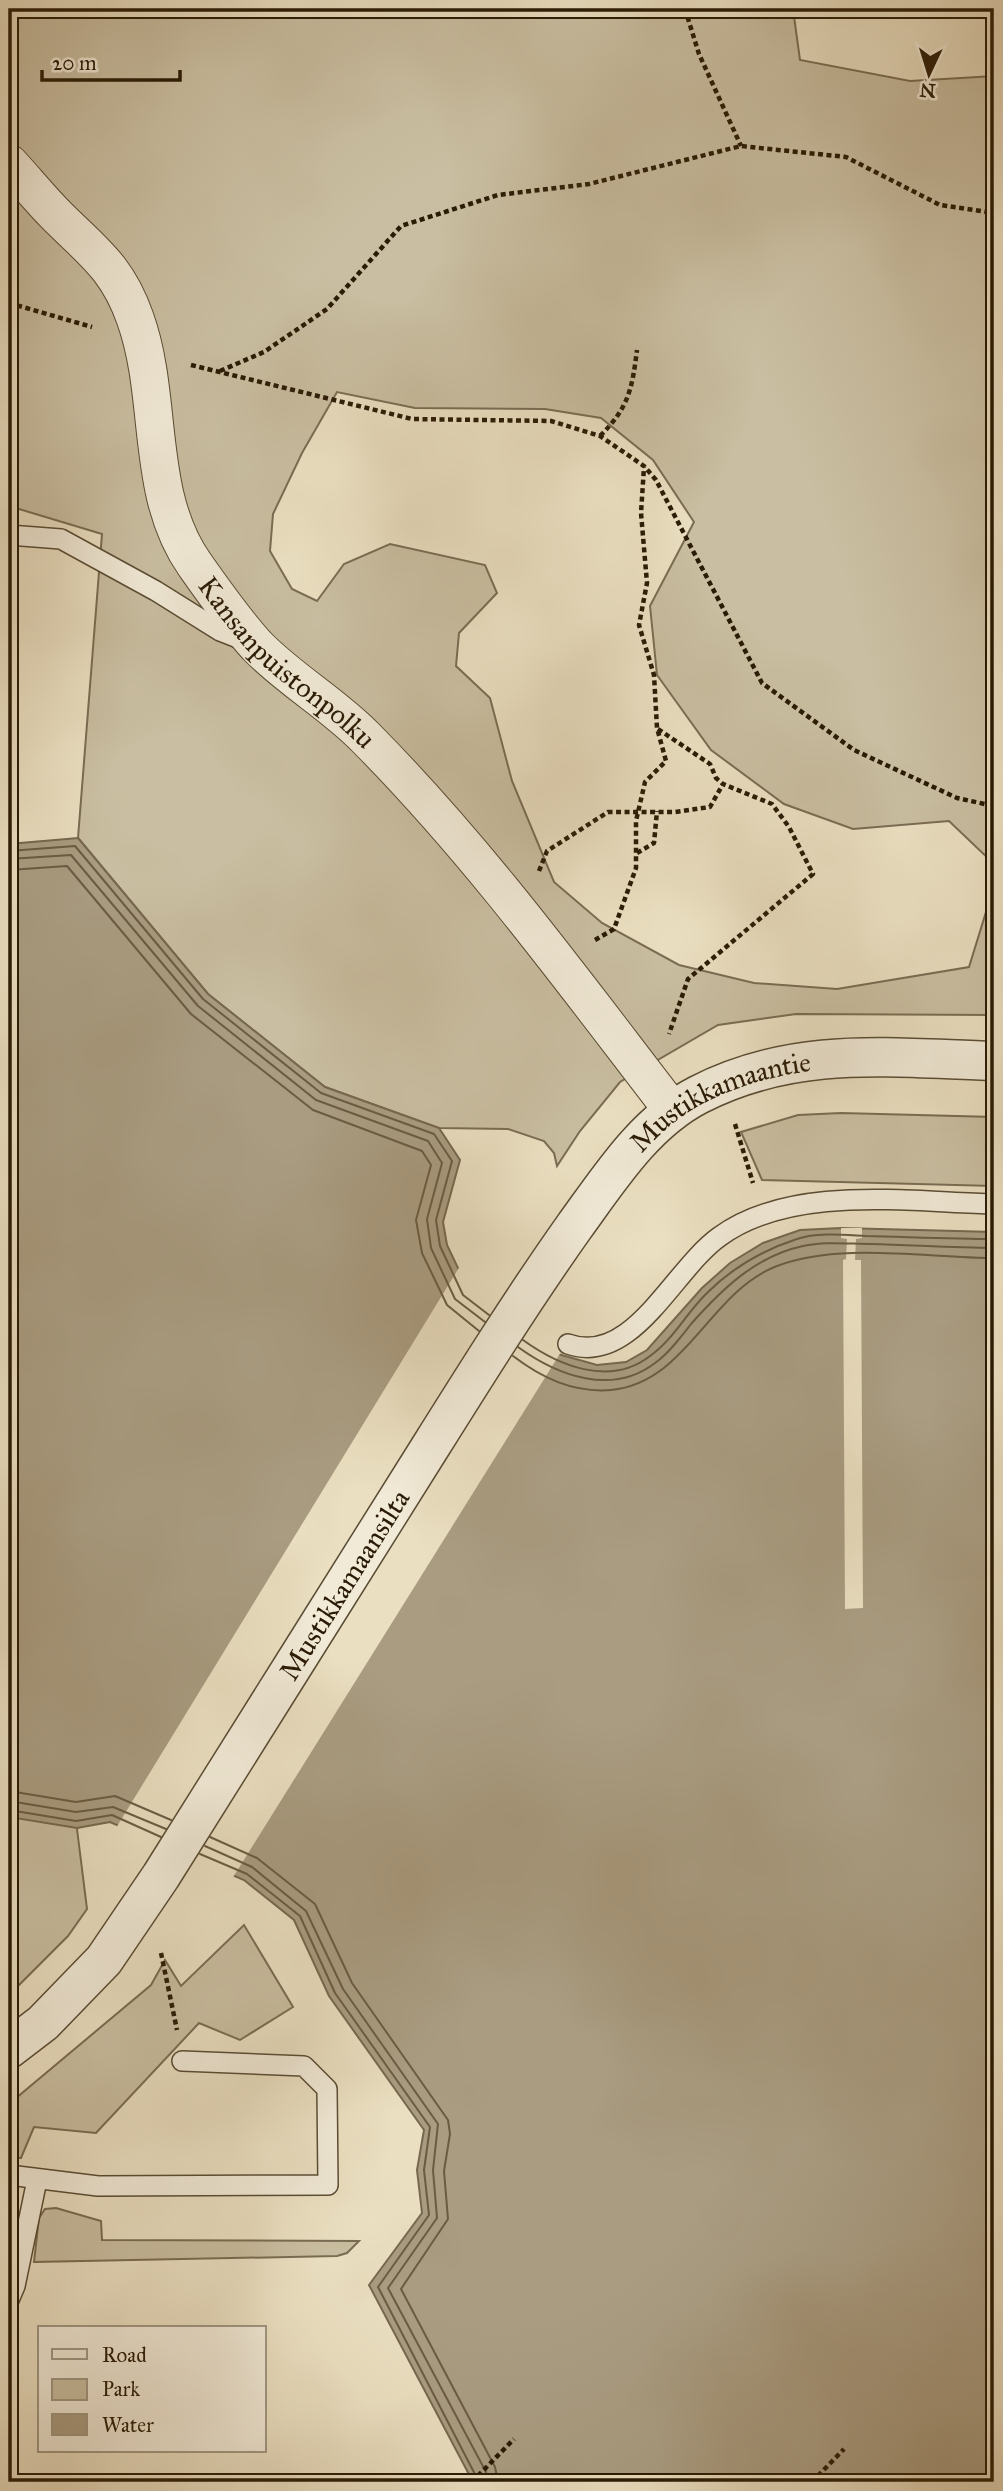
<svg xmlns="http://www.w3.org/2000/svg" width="1003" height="2491" viewBox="0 0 1003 2491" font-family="'IM FELL Great Primer',serif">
<rect width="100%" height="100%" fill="#eadfc1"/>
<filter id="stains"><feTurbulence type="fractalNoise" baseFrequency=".00286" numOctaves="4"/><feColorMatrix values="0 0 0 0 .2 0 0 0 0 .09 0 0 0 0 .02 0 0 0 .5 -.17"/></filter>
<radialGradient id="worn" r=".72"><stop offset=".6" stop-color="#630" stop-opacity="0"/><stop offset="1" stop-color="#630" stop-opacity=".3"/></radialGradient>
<g fill="#c9bea1" stroke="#7a6c53" stroke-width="2">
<path d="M 9,9 L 793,9 L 800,60 L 910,81 L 994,76 L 994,864 L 949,821 L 853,829 L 784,804 L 711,750 L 657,675 L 650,606 L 694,522 L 653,460 L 601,418 L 545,409 L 415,408 L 337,392 L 302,453 L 273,514 L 270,551 L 292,589 L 317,601 L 344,564 L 390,544 L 485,565 L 497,593 L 459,633 L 456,666 L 490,698 L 512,781 L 554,882 L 602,923 L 679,965 L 754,983 L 837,989 L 969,967 L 994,886 L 994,1015 L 796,1014 L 718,1025 L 620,1082 L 580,1131 L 557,1166 L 554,1153 L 544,1141 L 508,1129 L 439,1128 L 325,1087 L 208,994 L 78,838 L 102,534 L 9,506 Z"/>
<path d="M 841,1113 L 994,1117 L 994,1186 L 762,1180 L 741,1132 L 798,1115 Z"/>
<path d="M 9,1781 L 89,1811 L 77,1829 L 87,1909 L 68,1936 L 9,1995 Z"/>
<path d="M 244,1925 L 293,2007 L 240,2040 L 199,2023 L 96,2133 L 34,2127 L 21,2158 L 9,2158 L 9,2104 L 151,1985 L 165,1960 L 181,1986 Z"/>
<path d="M 56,2208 L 101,2221 L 102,2240 L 359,2241 L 347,2253 L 337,2256 L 34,2262 L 39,2218 L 45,2209 Z"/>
</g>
<path fill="#a99c81" stroke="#76684f" stroke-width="2" d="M 78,838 L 208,994 L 325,1087 L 439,1128 L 460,1160 L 443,1222 L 447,1245 L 469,1291 L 551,1352 L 597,1365 L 626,1362 L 647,1350 L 702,1288 L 730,1263 L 763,1243 L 800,1230 L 841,1228 L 994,1232 L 994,2482 L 473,2482 L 369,2285 L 422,2213 L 417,2170 L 424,2130 L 329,1996 L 294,1920 L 244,1880 L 110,1822 L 77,1828 L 9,1817 L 9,844 Z"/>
<g fill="#eadfc1">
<path d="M 841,1228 L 862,1228 L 862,1238 L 856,1239 L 855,1260 L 861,1260 L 863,1608 L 845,1609 L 843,1260 L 846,1259 L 847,1239 L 841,1238 Z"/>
<path d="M 460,1266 L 471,1288 L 561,1352 L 232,1879 L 116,1828 Z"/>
</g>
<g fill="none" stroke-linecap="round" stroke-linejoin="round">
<g stroke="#6a5c43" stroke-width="2">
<path d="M 9,851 L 75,846 L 203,999 L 321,1093 L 434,1134 L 452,1161 L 436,1220 L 440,1246 L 463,1295 L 489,1315"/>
<path d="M 9,859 L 71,855 L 198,1006 L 316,1100 L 428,1141 L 442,1163 L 427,1219 L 431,1248 L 455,1299 L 485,1322"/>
<path d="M 9,870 L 67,866 L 191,1014 L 313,1110 L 422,1151 L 431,1165 L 416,1220 L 422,1253 L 447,1305 L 479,1331"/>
<path d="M 523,1340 C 559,1366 610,1387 650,1356 C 673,1340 687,1312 707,1293 C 733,1267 763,1250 797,1239 C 818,1232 845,1235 866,1236 C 909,1237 952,1239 994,1239"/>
<path d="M 518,1347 C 558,1376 612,1396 655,1363 C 669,1353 681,1337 691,1324 C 722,1289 756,1256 803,1246 C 825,1241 849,1244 872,1244 C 913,1245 953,1248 994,1248"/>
<path d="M 513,1356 C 542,1378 573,1393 611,1390 C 687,1383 709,1292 777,1266 C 840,1242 927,1258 994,1258"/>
<path d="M 9,1791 L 76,1802 L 115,1796 L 171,1820"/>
<path d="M 9,1801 L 76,1812 L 113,1807 L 166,1829"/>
<path d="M 9,1810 L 76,1821 L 112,1815 L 161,1837"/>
<path d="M 210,1837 L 257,1858 L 315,1904 L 352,1983 L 448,2120 L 450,2134 L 444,2171 L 448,2219 L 401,2289 L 495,2467 L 498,2482"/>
<path d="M 205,1846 L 252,1867 L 306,1911 L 343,1989 L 438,2124 L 433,2170 L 437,2218 L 388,2288 L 486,2472 L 488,2482"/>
<path d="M 200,1854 L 247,1874 L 300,1916 L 335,1993 L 430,2127 L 424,2170 L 429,2215 L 378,2287 L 479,2482"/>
</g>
<g stroke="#5a4c34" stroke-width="22">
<g id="service">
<path d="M 9,535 L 61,539 L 156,591 L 220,631 L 243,640"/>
<path d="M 568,1344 C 632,1367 673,1270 719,1237 C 791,1184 909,1202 994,1204"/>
<path d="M 9,2175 L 98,2186 L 328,2185 L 327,2089 L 304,2066 L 182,2061"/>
<path d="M 9,2300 L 15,2286 L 37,2180"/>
</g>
</g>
<g stroke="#5a4c34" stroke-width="39">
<g id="minor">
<path id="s1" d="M 9,163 C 25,180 40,199 57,216 C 93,252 117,267 135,318 C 164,398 144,493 195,565 C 214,592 235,622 257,646 C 290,680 333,704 366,738 C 480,853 575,984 673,1111"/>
</g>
</g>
<g stroke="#5a4c34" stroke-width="41">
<g id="tertiary">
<path id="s2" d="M 9,2049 L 43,2023 L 104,1960 L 161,1876 C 250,1734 340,1591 429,1449 C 476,1374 523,1299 574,1227 C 609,1179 644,1123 698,1095 C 795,1045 890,1058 994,1061"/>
</g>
</g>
<g stroke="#2a1b05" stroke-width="4.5" stroke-dasharray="5 3.5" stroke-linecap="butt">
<path d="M 685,9 L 699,54 L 741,146"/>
<path d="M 9,303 L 92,327"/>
<path d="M 191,365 L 412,419 L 551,421 L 600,436 L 644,466 L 656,480 L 762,683 L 854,750 L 957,798 L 994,806"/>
<path d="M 220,371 L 264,352 L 327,309 L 401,226 L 498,195 L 589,184 L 741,146 L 846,157 L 940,205 L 994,213"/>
<path d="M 600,436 C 629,407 632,389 637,350"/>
<path d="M 658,729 L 710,764 L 716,778 L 723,784 L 772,804 L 789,827 L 813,874 L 688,979 L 669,1034"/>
<path d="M 637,853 L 654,843 L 657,811"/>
<path d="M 539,871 L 547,851 L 608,812 L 675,812 L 710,807 L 723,784"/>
<path d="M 595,940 L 614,929 L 636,868 L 636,821 L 645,782 L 666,761 L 657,728 L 654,675 L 639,625 L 647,583 L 641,513 L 644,467"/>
<path d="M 735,1124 L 753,1183"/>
<path d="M 161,1953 L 177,2030"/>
<path d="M 472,2482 L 514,2439"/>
<path d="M 812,2482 L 844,2449"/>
</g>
<use href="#service" stroke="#f1ead7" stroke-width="19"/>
<use href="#minor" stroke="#f1ead7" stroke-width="37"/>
<use href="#tertiary" stroke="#f1ead7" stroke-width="38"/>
</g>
<g text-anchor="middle" stroke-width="5" stroke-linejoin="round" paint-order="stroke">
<g font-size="28" fill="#2a1b05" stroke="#f1ead7">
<text dy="10" stroke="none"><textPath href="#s1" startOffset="593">Kansanpuistonpolku</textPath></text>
<text dy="10" stroke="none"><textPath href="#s2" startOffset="1202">Mustikkamaantie</textPath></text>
<text dy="10" stroke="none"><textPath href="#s2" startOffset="576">Mustikkamaansilta</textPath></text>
</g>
</g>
<rect width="1003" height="2491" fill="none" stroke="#eadfc1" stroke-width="35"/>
<rect x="10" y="10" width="982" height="2470" fill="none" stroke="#2a1b05" stroke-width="3.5"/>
<rect x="18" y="18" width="968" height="2456" fill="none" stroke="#2a1b05" stroke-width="2"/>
<rect x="38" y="2326" width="228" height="126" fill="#f1ead7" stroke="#a19783" stroke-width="2"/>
<rect x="52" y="2349" width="35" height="10" fill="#f1ead7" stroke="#a19783" stroke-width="2"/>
<text x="102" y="2362" font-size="21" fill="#2a1b05">Road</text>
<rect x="52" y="2379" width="35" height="21" fill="#c9bea1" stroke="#a19783" stroke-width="2"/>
<text x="102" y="2396" font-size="21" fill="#2a1b05">Park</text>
<rect x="52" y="2414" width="35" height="21" fill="#a99c81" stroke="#a19783" stroke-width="2"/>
<text x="102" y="2432" font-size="21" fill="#2a1b05">Water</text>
<g transform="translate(929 74) rotate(184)" stroke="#f1ead7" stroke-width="5" paint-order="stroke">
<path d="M0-5L12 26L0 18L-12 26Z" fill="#2a1b05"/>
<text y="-10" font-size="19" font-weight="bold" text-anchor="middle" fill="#2a1b05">N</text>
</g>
<path d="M42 70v10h138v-10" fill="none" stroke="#2a1b05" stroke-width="3.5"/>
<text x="52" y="70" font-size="21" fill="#2a1b05" stroke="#f1ead7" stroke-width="5" paint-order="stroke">20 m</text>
<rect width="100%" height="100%" filter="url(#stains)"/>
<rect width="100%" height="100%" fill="url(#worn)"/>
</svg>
